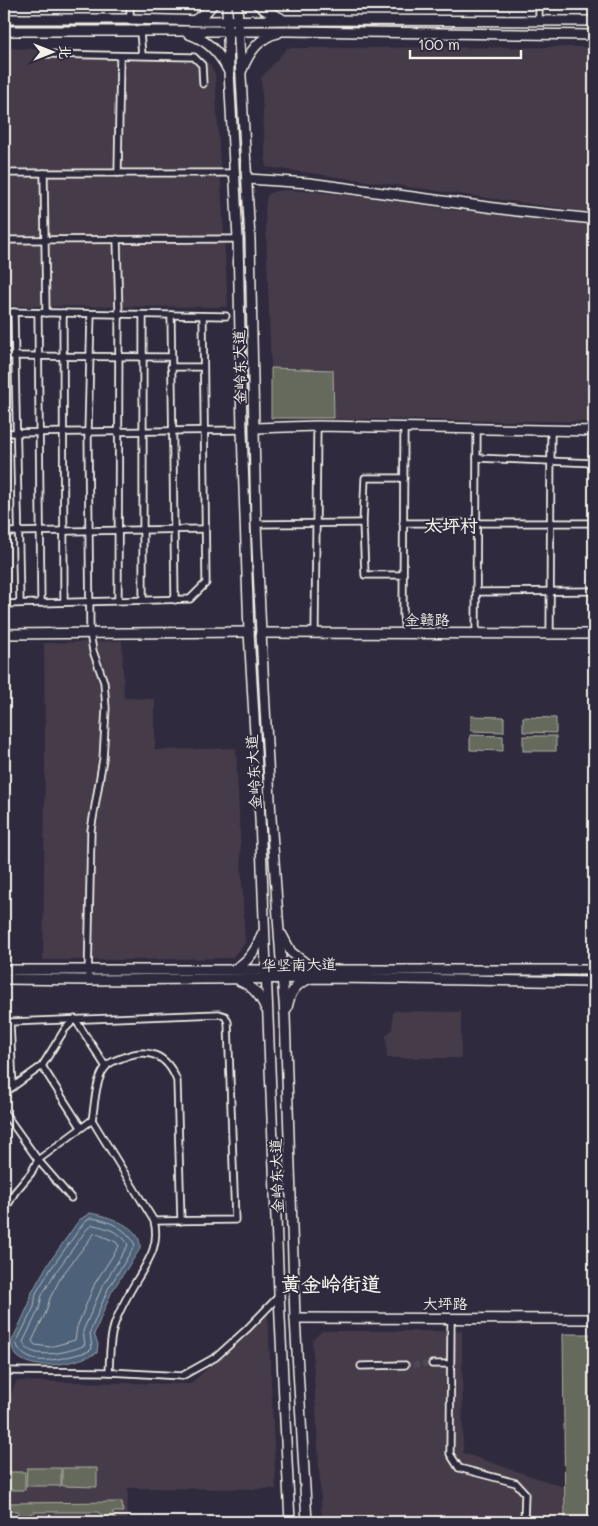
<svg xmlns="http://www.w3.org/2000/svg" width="598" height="1526" viewBox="0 0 598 1526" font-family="Mali,'LXGW WenKai TC',sans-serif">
<rect width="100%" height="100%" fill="#2f2a3d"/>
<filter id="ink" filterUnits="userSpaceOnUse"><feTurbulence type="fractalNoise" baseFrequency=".02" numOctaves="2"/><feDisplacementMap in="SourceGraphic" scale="10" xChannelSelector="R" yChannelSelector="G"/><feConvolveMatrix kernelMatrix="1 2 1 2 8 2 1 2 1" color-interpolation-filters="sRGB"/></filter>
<g filter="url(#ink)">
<g fill="#443b4a">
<path d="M 594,47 L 594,213 L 266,167 L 261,78 L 287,48 Z"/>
<path d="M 4,48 L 198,54 L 209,63 L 215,74 L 228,307 L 4,306 Z"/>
<path d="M 289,190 L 376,197 L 453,210 L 536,217 L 594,226 L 594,422 L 271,418 L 271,368 L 265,207 L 267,195 L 275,191 Z"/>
<path d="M 122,641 L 124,698 L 155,699 L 155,750 L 236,748 L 245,943 L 232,958 L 129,960 L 43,960 L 45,769 L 44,643 Z"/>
<path d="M 393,1011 L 461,1012 L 461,1058 L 387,1058 L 386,1036 L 392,1029 Z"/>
<path d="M 268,1314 L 276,1489 L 128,1488 L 127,1522 L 4,1522 L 4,1415 L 16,1381 L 190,1384 Z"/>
<path d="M 322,1331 L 462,1331 L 463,1453 L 564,1487 L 565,1522 L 322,1522 L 312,1340 Z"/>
</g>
<g fill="#666a5c" stroke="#adaea2">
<path d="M 271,368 L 333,370 L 334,418 L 271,418 Z"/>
<path d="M 471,716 L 504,717 L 504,732 L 471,731 Z"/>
<path d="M 523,717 L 556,718 L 556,733 L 523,732 Z"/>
<path d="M 470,735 L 503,736 L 503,751 L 470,750 Z"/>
<rect x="523" y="736" width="33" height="15"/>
<path d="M 563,1334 L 594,1334 L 594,1522 L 565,1522 Z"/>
<path d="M 27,1468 L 61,1468 L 61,1486 L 26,1486 Z"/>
<path d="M 62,1468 L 97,1468 L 97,1487 L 62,1486 Z"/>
<rect x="4" y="1472" width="21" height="18"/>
<path d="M 122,1502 L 123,1512 L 112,1512 L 117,1522 L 109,1522 L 104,1516 L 97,1512 L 34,1512 L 27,1516 L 22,1522 L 13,1522 L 19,1511 L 4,1511 L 4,1503 Z"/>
</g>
<path fill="#4e6279" stroke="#909ba5" d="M 90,1213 C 107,1216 143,1226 140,1249 L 112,1291 L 94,1334 L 98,1344 L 97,1353 C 78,1362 36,1373 18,1357 C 14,1354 12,1347 11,1343 L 29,1304 L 32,1292 L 46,1267 L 79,1220 Z"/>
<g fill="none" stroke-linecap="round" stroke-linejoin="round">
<g stroke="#b2b8bc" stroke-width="1">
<path d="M 91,1218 C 108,1220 127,1228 135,1245 L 108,1289 L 90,1332 L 92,1349 L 87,1352 C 65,1357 27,1372 16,1343 L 34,1307 L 36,1293 L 50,1270 L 83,1224 Z"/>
<path d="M 93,1225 C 106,1227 123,1233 128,1245 L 102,1287 L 83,1331 L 85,1345 C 71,1352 29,1362 23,1342 L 39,1309 L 42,1295 L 55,1273 L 87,1229 Z"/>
<path d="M 95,1233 L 116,1242 L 119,1246 L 95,1283 L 77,1327 L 75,1340 L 50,1347 L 35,1345 L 32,1341 L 46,1312 L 50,1298 L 61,1277 Z"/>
</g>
<path stroke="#4d4857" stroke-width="5.5" stroke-dasharray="5.5 3" stroke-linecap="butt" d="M 405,1365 L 432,1364"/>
<g stroke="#f4f1e8" stroke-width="9">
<g id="street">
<path d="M 539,4 L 539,20"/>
<path d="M 130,19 L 130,4"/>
<path d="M 140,32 L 142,55"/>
<path d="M 47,54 L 194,57 L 202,65 L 203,84"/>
<path d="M 4,173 L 234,173"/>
<path d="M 44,173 L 46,313"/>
<path d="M 118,173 L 120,56"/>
<path d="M 117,239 L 119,314 L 118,600"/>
<path d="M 4,240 L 238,239"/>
<path d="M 4,312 L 226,316"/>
<path d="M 14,312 L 20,603"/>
<path d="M 38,313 L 41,603"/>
<path d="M 63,313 L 64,602"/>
<path d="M 143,315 L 143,600"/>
<path d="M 171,315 L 175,600"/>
<path d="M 4,356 L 171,357"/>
<path d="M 171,367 L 203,367"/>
<path d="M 404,428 L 403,615 L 405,633"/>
<path d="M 4,433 L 242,430"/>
<path d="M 477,458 L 594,463"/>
<path d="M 403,523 L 594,523"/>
<path d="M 256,524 L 363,523"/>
<path d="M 4,532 L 205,529"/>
<path d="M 403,575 L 365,575 L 363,523 L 365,478 L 404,478"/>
<path d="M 477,592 L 594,591"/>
<path d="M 4,604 L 190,599 L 206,583 L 203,316"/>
<path d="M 315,633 L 317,426"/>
<path d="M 476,634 L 477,430"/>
<path d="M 550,634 L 551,432"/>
<path d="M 88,980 L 91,830 L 103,759 L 106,708 L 104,682 L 93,651 L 90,633 L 88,432 L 91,314"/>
<path d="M 42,1066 L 81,1127"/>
<path d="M 13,1087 L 10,1022 L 219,1014 L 225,1016 L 228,1022 L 235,1220 L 154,1221"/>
<path d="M 4,1093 L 42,1066 L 65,1029 L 75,1019 L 106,1067"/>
<path d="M 4,1112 L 38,1160 L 71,1198"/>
<path d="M 4,1212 L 15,1192 L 31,1173 L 38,1160 L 92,1120"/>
<path d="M 451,1318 L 450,1454 L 459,1468 L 516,1483 L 525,1493 L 524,1522"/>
<path d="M 432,1364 L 450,1364"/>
<path d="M 361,1366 L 405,1365"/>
<path d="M 4,1371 L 109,1372 L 182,1376 L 216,1357 L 247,1329 L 279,1296"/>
<path d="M 109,1372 C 110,1357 109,1341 114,1326 C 119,1310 129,1293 138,1278 C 149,1260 160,1244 154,1221 L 92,1120 C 95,1104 95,1081 105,1068 C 108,1063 117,1059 122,1058 C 147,1047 167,1054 177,1081 L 181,1221"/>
</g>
</g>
<g stroke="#f4f1e8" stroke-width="12">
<g id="secondary">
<path d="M 227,4 L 229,72 L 238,239 L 242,430 L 249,632 L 260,818 L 280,1318 L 290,1522"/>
<path d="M 237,4 L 250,240 L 256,524 L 261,633 L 271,818 L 285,1016 L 295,1318 L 307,1522"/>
<path d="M 257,4 L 265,10 L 281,18"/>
<path d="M 4,19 L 130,19 L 207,21 L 289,20 L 594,21"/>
<path d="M 195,20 L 206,12 L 213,4"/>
<path d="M 4,31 L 288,31 L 594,35"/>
<path d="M 189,34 C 207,40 219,52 228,70"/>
<path d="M 242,70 C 248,54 260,36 278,33"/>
<path d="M 248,179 L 309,183 L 517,211 L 594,219"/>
<path d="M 255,428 L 317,426 L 594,431"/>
<path d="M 261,633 L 594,634"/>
<path d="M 4,634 L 249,632"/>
<path d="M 282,935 L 291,952 L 313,969"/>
<path d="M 235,969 C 249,961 257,949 262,934"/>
<path d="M 4,970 L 594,970"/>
<path d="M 4,979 L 88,980 L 337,978 L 594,982"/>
<path d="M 240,981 C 253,986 261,997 266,1009"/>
<path d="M 287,1008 C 290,993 294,985 309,979"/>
<path d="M 295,1318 L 594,1319"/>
</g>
</g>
<use href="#street" stroke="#2f2a3d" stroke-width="5.5"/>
<use href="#secondary" stroke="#2f2a3d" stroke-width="9"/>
</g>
</g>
<g text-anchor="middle" stroke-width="4" stroke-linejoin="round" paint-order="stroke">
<g font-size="15" fill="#f4f1e8" stroke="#2f2a3d">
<text transform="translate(240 367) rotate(-91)" y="5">金岭东大道</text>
<text x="427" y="625">金赣路</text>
<text transform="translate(254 772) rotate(-93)" y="5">金岭东大道</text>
<text transform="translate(299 965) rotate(-1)" y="5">华坚南大道</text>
<text transform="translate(277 1176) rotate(-92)" y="5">金岭东大道</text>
<text x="445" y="1309">大坪路</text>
</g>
<g font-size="18" font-weight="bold" fill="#f4f1e8" stroke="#2f2a3d">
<text x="451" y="532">太坪村</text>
</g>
<g font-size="20" font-weight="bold" fill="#f4f1e8" stroke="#2f2a3d">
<text x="331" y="1291">黄金岭街道</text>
</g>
</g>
<rect width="598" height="1526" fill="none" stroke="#2f2a3d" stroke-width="20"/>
<rect x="10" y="10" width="578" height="1506" fill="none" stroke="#f4f1e8" stroke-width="2" filter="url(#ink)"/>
<g transform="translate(52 52) rotate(90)" stroke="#2f2a3d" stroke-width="4" paint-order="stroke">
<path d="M0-4L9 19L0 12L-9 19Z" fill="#f4f1e8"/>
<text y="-8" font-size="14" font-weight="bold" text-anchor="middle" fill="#f4f1e8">北</text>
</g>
<path d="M410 50v8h111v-8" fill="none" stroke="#f4f1e8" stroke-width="2.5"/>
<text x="418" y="50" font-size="15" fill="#f4f1e8" stroke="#2f2a3d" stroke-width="4" paint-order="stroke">100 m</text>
</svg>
